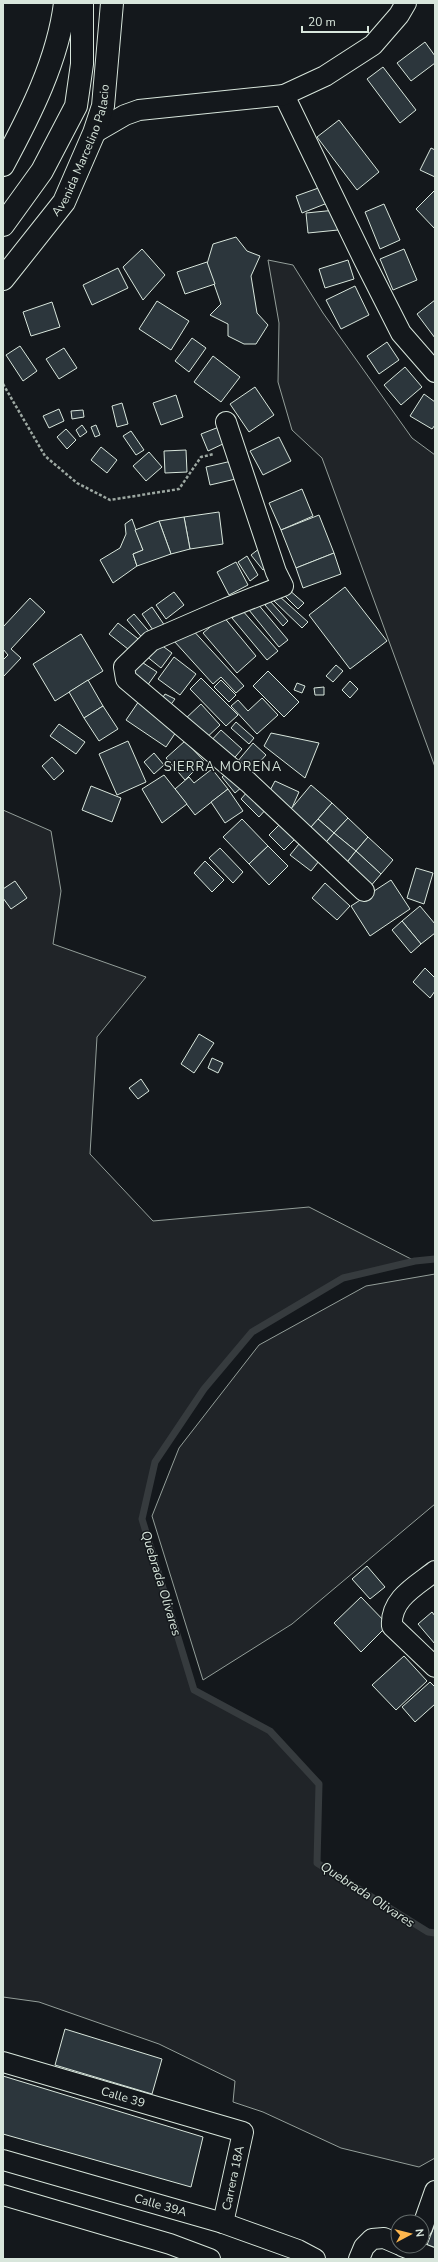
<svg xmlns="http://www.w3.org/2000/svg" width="438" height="2262" viewBox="0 0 438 2262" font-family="'Nunito Sans',sans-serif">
<rect width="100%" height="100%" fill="#14181c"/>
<g fill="#202428" stroke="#939e99">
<path d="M 268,260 L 293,265 L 323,313 L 412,438 L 435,455 L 435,767 L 322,458 L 292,430 L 278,382 L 279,323 Z"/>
<path d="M 3,810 L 51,831 L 61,891 L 53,944 L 146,977 L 97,1037 L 90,1154 L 153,1221 L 309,1207 L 415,1261 L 343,1278 L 252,1332 L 204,1389 L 155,1462 L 142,1519 L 194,1690 L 270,1731 L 319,1784 L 318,1863 L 428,1932 L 435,1933 L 435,2158 L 419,2167 L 341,2148 L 263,2112 L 233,2102 L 235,2081 L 159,2044 L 39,2002 L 3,1997 Z"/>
<path d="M 435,1274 L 435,1504 L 292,1624 L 203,1680 L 152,1516 L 179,1448 L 259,1345 L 366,1286 Z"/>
</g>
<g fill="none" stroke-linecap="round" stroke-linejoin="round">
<path stroke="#363b3e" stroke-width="7" d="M 435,1259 L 415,1261 L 343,1278 L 252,1332 L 204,1389 L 155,1462 L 142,1519 L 194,1690 L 270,1731 L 319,1784 L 317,1863 L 428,1932 L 435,1933"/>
</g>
<g fill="#2c363c" stroke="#d8e6dc">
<path d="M 425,42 L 435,56 L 435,63 L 411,81 L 397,63 Z"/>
<path d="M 383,67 L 416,110 L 400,123 L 367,79 Z"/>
<path d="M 339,120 L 379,172 L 357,190 L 317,137 Z"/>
<path d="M 431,148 L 435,150 L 435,177 L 420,170 Z"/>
<path d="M 324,186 L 330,202 L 302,213 L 296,196 Z"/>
<path d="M 435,190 L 435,229 L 416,209 Z"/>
<path d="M 384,204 L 400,240 L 380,249 L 365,212 Z"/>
<path d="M 336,210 L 338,230 L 308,233 L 306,213 Z"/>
<path d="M 236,237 L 247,251 L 260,256 L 251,276 L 257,313 L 268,325 L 256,344 L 244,344 L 228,336 L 228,324 L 210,315 L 221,304 L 207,264 L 213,244 Z"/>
<path d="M 142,249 L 165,275 L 143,300 L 123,267 Z"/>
<path d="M 404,249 L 417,280 L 393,290 L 380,259 Z"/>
<path d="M 348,260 L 354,279 L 325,288 L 319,269 Z"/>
<path d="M 207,262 L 215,284 L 185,294 L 177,272 Z"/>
<path d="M 118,268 L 128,288 L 92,305 L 83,285 Z"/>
<path d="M 355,286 L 369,315 L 341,329 L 326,300 Z"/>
<path d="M 435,300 L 435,338 L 417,314 Z"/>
<path d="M 157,301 L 189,321 L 171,350 L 139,329 Z"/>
<path d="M 52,302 L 60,327 L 31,336 L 23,312 Z"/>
<path d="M 192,338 L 206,348 L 189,372 L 175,361 Z"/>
<path d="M 387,342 L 399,360 L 379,374 L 367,356 Z"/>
<path d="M 20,346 L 37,371 L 23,381 L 6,355 Z"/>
<path d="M 64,348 L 77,368 L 59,379 L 46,359 Z"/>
<path d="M 213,356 L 240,377 L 221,402 L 194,382 Z"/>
<path d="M 405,367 L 422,387 L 401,405 L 384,385 Z"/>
<path d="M 255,387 L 274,415 L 249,432 L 230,404 Z"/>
<path d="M 424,394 L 435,402 L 435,425 L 432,429 L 410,416 Z"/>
<path d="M 176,395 L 183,417 L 161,425 L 153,403 Z"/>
<path d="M 122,403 L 128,424 L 117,427 L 112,406 Z"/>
<path d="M 59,409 L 64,421 L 49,428 L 43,416 Z"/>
<path d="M 83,410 L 84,417 L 72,419 L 71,411 Z"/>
<path d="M 82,425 L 87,432 L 80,437 L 76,430 Z"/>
<path d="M 96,425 L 100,435 L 95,437 L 91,427 Z"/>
<path d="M 219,427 L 225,443 L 208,451 L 201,434 Z"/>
<path d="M 66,429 L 76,440 L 67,449 L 57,437 Z"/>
<path d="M 131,431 L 144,450 L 136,455 L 123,436 Z"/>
<path d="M 279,437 L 291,461 L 263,475 L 250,451 Z"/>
<path d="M 101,447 L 117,460 L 107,473 L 91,460 Z"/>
<path d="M 186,450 L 187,472 L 165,473 L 164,451 Z"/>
<path d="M 149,452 L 162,467 L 146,481 L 133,466 Z"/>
<path d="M 236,460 L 240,478 L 210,485 L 206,467 Z"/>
<path d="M 302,489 L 313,516 L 281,530 L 269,503 Z"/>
<path d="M 219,512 L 223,544 L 190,549 L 184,517 Z"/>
<path d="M 319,515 L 334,553 L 296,568 L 281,530 Z"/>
<path d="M 184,517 L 190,549 L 171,554 L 159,521 Z"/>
<path d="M 132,519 L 143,550 L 133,554 L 137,566 L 113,583 L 100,560 L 120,548 L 126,534 L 125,524 Z"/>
<path d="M 159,521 L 171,554 L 137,566 L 133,554 L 143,550 L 135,530 Z"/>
<path d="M 260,548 L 272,564 L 263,570 L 251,555 Z"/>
<path d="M 334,553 L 341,574 L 303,588 L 296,568 Z"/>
<path d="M 247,556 L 258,575 L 250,581 L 238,562 Z"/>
<path d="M 236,562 L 248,585 L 229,595 L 217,572 Z"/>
<path d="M 345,587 L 387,641 L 350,669 L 309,615 Z"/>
<path d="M 288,589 L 304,603 L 298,609 L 283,594 Z"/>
<path d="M 174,592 L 184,605 L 166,619 L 156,605 Z"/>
<path d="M 279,596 L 308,622 L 302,628 L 274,601 Z"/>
<path d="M 30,598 L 45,612 L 11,649 L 21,658 L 3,677 L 3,660 L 8,655 L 3,649 L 3,627 Z"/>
<path d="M 270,601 L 288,621 L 283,626 L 265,605 Z"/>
<path d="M 257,603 L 288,640 L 279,647 L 249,610 Z"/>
<path d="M 152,607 L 165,626 L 155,633 L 142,614 Z"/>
<path d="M 242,610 L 278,651 L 267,660 L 232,618 Z"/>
<path d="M 134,614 L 152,635 L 145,641 L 127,620 Z"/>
<path d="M 223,616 L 256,656 L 237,673 L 203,633 Z"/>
<path d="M 118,623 L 142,642 L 133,653 L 109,634 Z"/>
<path d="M 190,627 L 244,686 L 236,693 L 221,677 L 213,684 L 174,641 Z"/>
<path d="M 81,634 L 103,671 L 55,701 L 33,664 Z"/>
<path d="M 156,641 L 172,653 L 161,668 L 145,655 Z"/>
<path d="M 174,657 L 196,674 L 180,695 L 158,679 Z"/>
<path d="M 137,659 L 157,672 L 147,686 L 128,672 Z"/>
<path d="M 336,665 L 343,671 L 333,682 L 326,676 Z"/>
<path d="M 268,671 L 299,702 L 284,717 L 253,686 Z"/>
<path d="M 201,678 L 238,715 L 226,726 L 190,689 Z"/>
<path d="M 88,680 L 103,706 L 84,718 L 69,692 Z"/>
<path d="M 221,680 L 236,695 L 229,702 L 214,687 Z"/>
<path d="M 350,681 L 358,689 L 350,698 L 342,690 Z"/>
<path d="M 297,683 L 305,686 L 302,693 L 294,690 Z"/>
<path d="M 324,687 L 324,695 L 315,695 L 314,688 Z"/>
<path d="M 165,694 L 175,699 L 169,707 L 160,702 Z"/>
<path d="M 141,698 L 180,726 L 166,747 L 126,720 Z"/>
<path d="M 262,698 L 278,715 L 257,734 L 231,706 L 238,700 L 248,711 Z"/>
<path d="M 201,704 L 220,725 L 203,741 L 184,720 Z"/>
<path d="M 103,706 L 118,729 L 99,741 L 84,718 Z"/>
<path d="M 236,722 L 254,738 L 249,744 L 231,728 Z"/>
<path d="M 59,724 L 85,742 L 76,754 L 50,736 Z"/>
<path d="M 221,730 L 242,749 L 230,763 L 208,744 Z"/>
<path d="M 271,733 L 319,743 L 305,778 L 264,746 Z"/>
<path d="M 128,741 L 146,782 L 117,795 L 99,754 Z"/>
<path d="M 185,741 L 204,761 L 185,780 L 166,758 Z"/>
<path d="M 253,743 L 266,755 L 250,773 L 237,762 Z"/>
<path d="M 154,753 L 164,765 L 154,774 L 144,762 Z"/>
<path d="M 52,757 L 64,771 L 54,780 L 42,766 Z"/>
<path d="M 212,769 L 228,789 L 195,815 L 175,789 L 189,777 L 194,783 Z"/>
<path d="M 230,770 L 243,786 L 235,793 L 222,777 Z"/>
<path d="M 164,775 L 187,804 L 162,823 L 142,789 Z"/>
<path d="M 275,781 L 299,792 L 291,810 L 266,798 Z"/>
<path d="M 311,785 L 332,803 L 305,834 L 285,816 Z"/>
<path d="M 91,786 L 121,798 L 112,822 L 82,810 Z"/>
<path d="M 228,789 L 243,811 L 225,823 L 211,802 Z"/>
<path d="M 248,791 L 267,808 L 259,817 L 241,799 Z"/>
<path d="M 332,803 L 348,818 L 334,833 L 318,819 Z"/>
<path d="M 348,818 L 368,837 L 356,851 L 334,833 Z"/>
<path d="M 242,819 L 268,846 L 249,864 L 223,837 Z"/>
<path d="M 318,819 L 334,833 L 321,848 L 305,834 Z"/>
<path d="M 280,824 L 295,839 L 284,850 L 269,835 Z"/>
<path d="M 334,833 L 356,851 L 344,866 L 321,848 Z"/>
<path d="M 368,837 L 393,860 L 381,874 L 356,851 Z"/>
<path d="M 299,844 L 319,861 L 311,871 L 290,855 Z"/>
<path d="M 268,846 L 288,866 L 269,885 L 249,864 Z"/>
<path d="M 220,848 L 243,872 L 233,883 L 209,858 Z"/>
<path d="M 356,851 L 381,874 L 369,888 L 344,866 Z"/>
<path d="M 205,861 L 224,880 L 212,892 L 194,873 Z"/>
<path d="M 416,868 L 433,873 L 424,904 L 407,898 Z"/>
<path d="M 391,880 L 410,909 L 370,936 L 351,906 Z"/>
<path d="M 15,881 L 27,898 L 11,909 L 3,898 L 3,889 Z"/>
<path d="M 325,883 L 350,906 L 337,920 L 312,898 Z"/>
<path d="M 420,906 L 435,924 L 435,933 L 421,944 L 402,921 Z"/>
<path d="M 402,921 L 421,944 L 411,953 L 392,930 Z"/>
<path d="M 425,968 L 435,978 L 435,991 L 430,998 L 413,982 Z"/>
<path d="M 199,1034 L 214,1043 L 194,1073 L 181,1064 Z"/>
<path d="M 212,1058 L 223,1063 L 218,1073 L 208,1068 Z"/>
<path d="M 141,1079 L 149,1091 L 138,1099 L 129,1088 Z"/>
<path d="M 367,1566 L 385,1587 L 370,1599 L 352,1579 Z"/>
<path d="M 361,1597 L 388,1625 L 361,1652 L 334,1623 Z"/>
<path d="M 432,1612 L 435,1616 L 435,1644 L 418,1624 Z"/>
<path d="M 404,1656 L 427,1681 L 396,1710 L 372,1685 Z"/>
<path d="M 430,1682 L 435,1687 L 435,1704 L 415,1722 L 402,1707 Z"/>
<path d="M 65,2029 L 162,2059 L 152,2094 L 55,2065 Z"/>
<path d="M 3,2076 L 203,2137 L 191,2187 L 3,2134 Z"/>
<path d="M 435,2224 L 435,2248 L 427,2245 Z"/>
</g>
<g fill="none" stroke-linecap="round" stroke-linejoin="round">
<g stroke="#d8e6dc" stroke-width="22">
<g id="street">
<path d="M 284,95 L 365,262 L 401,333 L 435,372"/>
<path d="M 94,133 L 125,115 L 139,110 L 284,95 L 325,76 L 373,45 L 399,15 L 406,3"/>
<path d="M 226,422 L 276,572 L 283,586 L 227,608 L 151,641 L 124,667 L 126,679 L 248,782 L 364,891"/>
<path d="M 435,1571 C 416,1586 390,1599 392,1626 L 435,1667"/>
<path id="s1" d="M 3,2062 L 243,2132 L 223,2223"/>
<path id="s2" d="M 3,2160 L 223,2223 L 298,2250 L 315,2259"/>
<path d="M 3,2195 L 170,2244 L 210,2259"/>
<path d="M 422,2228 L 435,2191"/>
<path d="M 402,2246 L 435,2259"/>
<path d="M 359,2259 L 364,2247 L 372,2239 L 384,2238 L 398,2244"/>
</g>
</g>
<g stroke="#d8e6dc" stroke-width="24">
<g id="secondary">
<path id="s3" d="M 3,279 L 64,202 L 94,133 L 103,106 L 112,3"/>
</g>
</g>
<g stroke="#d8e6dc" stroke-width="24">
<g id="primary">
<path d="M 3,165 C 30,115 58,60 65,3"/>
<path d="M 3,225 L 42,171 L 76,106 L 82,64 L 82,3"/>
</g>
</g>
<path stroke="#9da8a2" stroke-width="2.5" stroke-dasharray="3 2" stroke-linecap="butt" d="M 3,384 L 45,456 L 77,483 L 110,500 L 179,489 L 201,457 L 214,454"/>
<use href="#street" stroke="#14181c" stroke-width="20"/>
<use href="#secondary" stroke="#14181c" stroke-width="22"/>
<use href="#primary" stroke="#14181c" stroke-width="22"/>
</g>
<g text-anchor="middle" stroke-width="3" stroke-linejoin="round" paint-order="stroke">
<g font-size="12" fill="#d8e6dc" stroke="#14181c">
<text dy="4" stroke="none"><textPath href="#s3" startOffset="153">Avenida Marcelino Palacio</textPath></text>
<text dy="4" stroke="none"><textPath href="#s1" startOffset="125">Calle 39</textPath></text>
<text transform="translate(233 2178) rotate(-78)" y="4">Carrera 18A</text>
<text dy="4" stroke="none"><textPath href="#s2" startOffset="164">Calle 39A</textPath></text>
</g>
<g font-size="13" letter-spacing="1" fill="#d8e6dc" stroke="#14181c">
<text x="223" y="771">SIERRA MORENA</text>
</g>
<g font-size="13" font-style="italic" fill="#d8e6dc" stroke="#14181c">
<text transform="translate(162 1583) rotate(73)" y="5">Quebrada Olivares</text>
<text transform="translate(368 1894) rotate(33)" y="5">Quebrada Olivares</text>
</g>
</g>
<rect width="438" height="2262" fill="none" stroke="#d8e6dc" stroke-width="8"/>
<g transform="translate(410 2234) rotate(83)"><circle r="19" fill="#14181c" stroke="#626a69"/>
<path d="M0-3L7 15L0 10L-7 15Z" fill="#ffb74d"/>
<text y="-6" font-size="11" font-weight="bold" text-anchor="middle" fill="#d8e6dc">N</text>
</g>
<path d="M302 26v6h66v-6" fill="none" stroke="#d8e6dc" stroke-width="2"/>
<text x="308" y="26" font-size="12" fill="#d8e6dc" stroke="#14181c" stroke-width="3" paint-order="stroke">20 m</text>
</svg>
